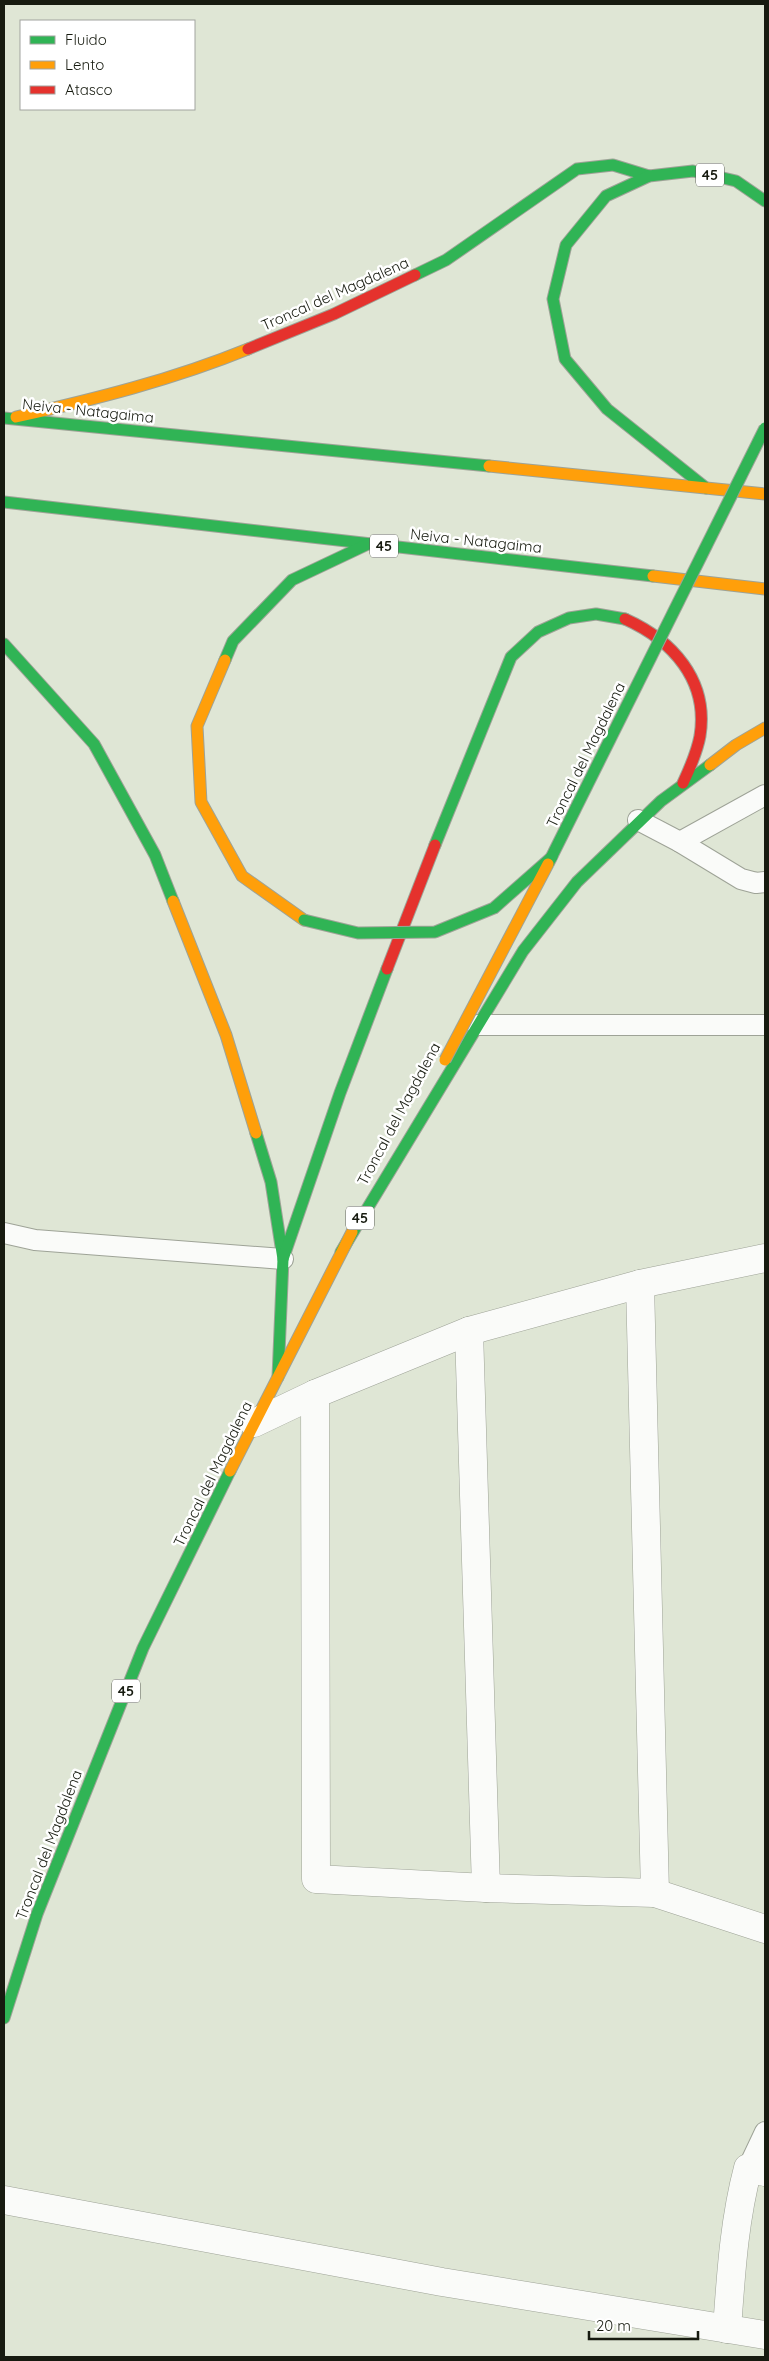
<svg xmlns="http://www.w3.org/2000/svg" width="769" height="2361" viewBox="0 0 769 2361" font-family="Quicksand,sans-serif">
<rect width="100%" height="100%" fill="#dfe6d5"/>
<g fill="none" stroke-linecap="round" stroke-linejoin="round">
<g stroke="#9ea397" stroke-width="22">
<g id="lane">
<path d="M 638,820 L 680,842 L 741,879 L 756,883 L 765,882"/>
<path d="M 680,842 L 765,795"/>
<path d="M 477,1025 L 765,1025"/>
<path d="M 4,1233 L 35,1240 L 283,1259"/>
<path d="M 748,2168 L 765,2132"/>
</g>
</g>
<g stroke="#9ea397" stroke-width="29">
<g id="street">
<path d="M 640,1284 L 655,1893"/>
<path d="M 469,1331 L 486,1888"/>
<path d="M 315,1394 L 316,1879 L 486,1888 L 655,1893 L 765,1929"/>
<path d="M 254,1423 L 315,1394 L 469,1331 L 640,1284 L 765,1258"/>
<path d="M 4,2200 L 442,2282 L 765,2335"/>
<path d="M 727,2329 C 731,2274 734,2221 748,2168 L 765,2172"/>
</g>
</g>
<g stroke="#9ea397" stroke-width="13">
<g id="fast">
<path d="M 415,275 L 446,260 L 577,169 L 613,165 L 649,176"/>
<path d="M 4,418 L 489,466"/>
<path d="M 706,488 L 607,409 L 565,359 L 553,299 L 566,245 L 606,196 L 649,176 L 693,171 L 736,181 L 765,201"/>
<path d="M 4,502 L 653,576"/>
<path d="M 4,644 L 94,744 L 155,855 L 173,901"/>
<path d="M 225,660 L 233,641 L 292,580 L 368,544"/>
<path d="M 435,845 L 511,657 L 538,632 L 569,618 L 596,614 L 625,619"/>
<path d="M 256,1133 L 271,1182 L 283,1259 L 278,1377"/>
<path d="M 341,1252 L 523,951 L 577,882 L 661,801 L 710,765"/>
<path d="M 283,1259 L 340,1093 L 387,969"/>
<path d="M 4,2018 L 37,1914 L 143,1648 L 230,1471"/>
</g>
</g>
<g stroke="#9ea397" stroke-width="13">
<g id="slow">
<path d="M 16,417 C 95,399 172,380 248,349"/>
<path d="M 489,466 L 765,494"/>
<path d="M 653,576 L 765,589"/>
<path d="M 225,660 L 197,726 L 201,802 L 242,876 L 304,920"/>
<path d="M 710,765 L 736,745 L 765,728"/>
<path d="M 173,901 L 226,1035 L 256,1133"/>
<path d="M 230,1471 L 352,1232"/>
</g>
</g>
<g stroke="#9ea397" stroke-width="13">
<g id="jam">
<path d="M 248,349 L 334,314 L 415,275"/>
<path d="M 625,619 C 672,640 709,680 700,736 C 697,752 690,768 683,783"/>
<path d="M 387,969 L 435,845"/>
</g>
</g>
<use href="#lane" stroke="#fafbf9" stroke-width="20"/>
<use href="#street" stroke="#fafbf9" stroke-width="28"/>
<use href="#fast" stroke="#30b455" stroke-width="11"/>
<use href="#slow" stroke="#ff9f0a" stroke-width="11"/>
<use href="#jam" stroke="#e5322d" stroke-width="11"/>
<g stroke="#9ea397" stroke-width="13" stroke-linecap="butt">
<g id="fast-bridge">
<path d="M 548,864 L 765,428"/>
<path d="M 304,920 L 358,933 L 435,932 L 494,908 L 552,857"/>
</g>
</g>
<g stroke="#9ea397" stroke-width="13" stroke-linecap="butt">
<path id="slow-bridge" d="M 445,1060 L 548,864"/>
</g>
<use href="#fast-bridge" stroke="#30b455" stroke-width="11"/>
<use href="#slow-bridge" stroke="#ff9f0a" stroke-width="11"/>
</g>
<g text-anchor="middle" stroke-width="5" stroke-linejoin="round" paint-order="stroke">
<g fill="#fff" stroke="#5d5f58" stroke-width="1">
<rect x="696" y="163.5" width="28" height="23" rx="4"/>
<rect x="370" y="534.5" width="28" height="23" rx="4"/>
<rect x="346" y="1206.5" width="28" height="23" rx="4"/>
<rect x="112" y="1679.5" width="28" height="23" rx="4"/>
</g>
<g font-size="14" font-weight="bold" fill="#171b10">
<text x="710" y="180">45</text>
<text x="384" y="551">45</text>
<text x="360" y="1223">45</text>
<text x="126" y="1696">45</text>
</g>
<g font-size="15" fill="#171b10" stroke="#fff">
<text transform="translate(335 294) rotate(-24)" y="5">Troncal del Magdalena</text>
<text transform="translate(88 411) rotate(6)" y="5">Neiva - Natagaima</text>
<text transform="translate(476 541) rotate(6)" y="5">Neiva - Natagaima</text>
<text transform="translate(586 755) rotate(-64)" y="5">Troncal del Magdalena</text>
<text transform="translate(399 1114) rotate(-62)" y="5">Troncal del Magdalena</text>
<text transform="translate(213 1474) rotate(-64)" y="5">Troncal del Magdalena</text>
<text transform="translate(49 1845) rotate(-69)" y="5">Troncal del Magdalena</text>
</g>
</g>
<rect width="769" height="2361" fill="none" stroke="#171b10" stroke-width="10"/>
<rect x="20" y="20" width="175" height="90" fill="#ffffff" stroke="#a2a49f"/>
<rect x="30" y="36" width="25" height="8" fill="#30b455" stroke="#a2a49f"/>
<text x="65" y="45" font-size="15" fill="#171b10">Fluido</text>
<rect x="30" y="61" width="25" height="8" fill="#ff9f0a" stroke="#a2a49f"/>
<text x="65" y="70" font-size="15" fill="#171b10">Lento</text>
<rect x="30" y="86" width="25" height="8" fill="#e5322d" stroke="#a2a49f"/>
<text x="65" y="95" font-size="15" fill="#171b10">Atasco</text>
<path d="M589 2331v8h109v-8" fill="none" stroke="#171b10" stroke-width="2.5"/>
<text x="596" y="2331" font-size="15" fill="#171b10" stroke="#ffffff" stroke-width="4" paint-order="stroke">20 m</text>
</svg>
